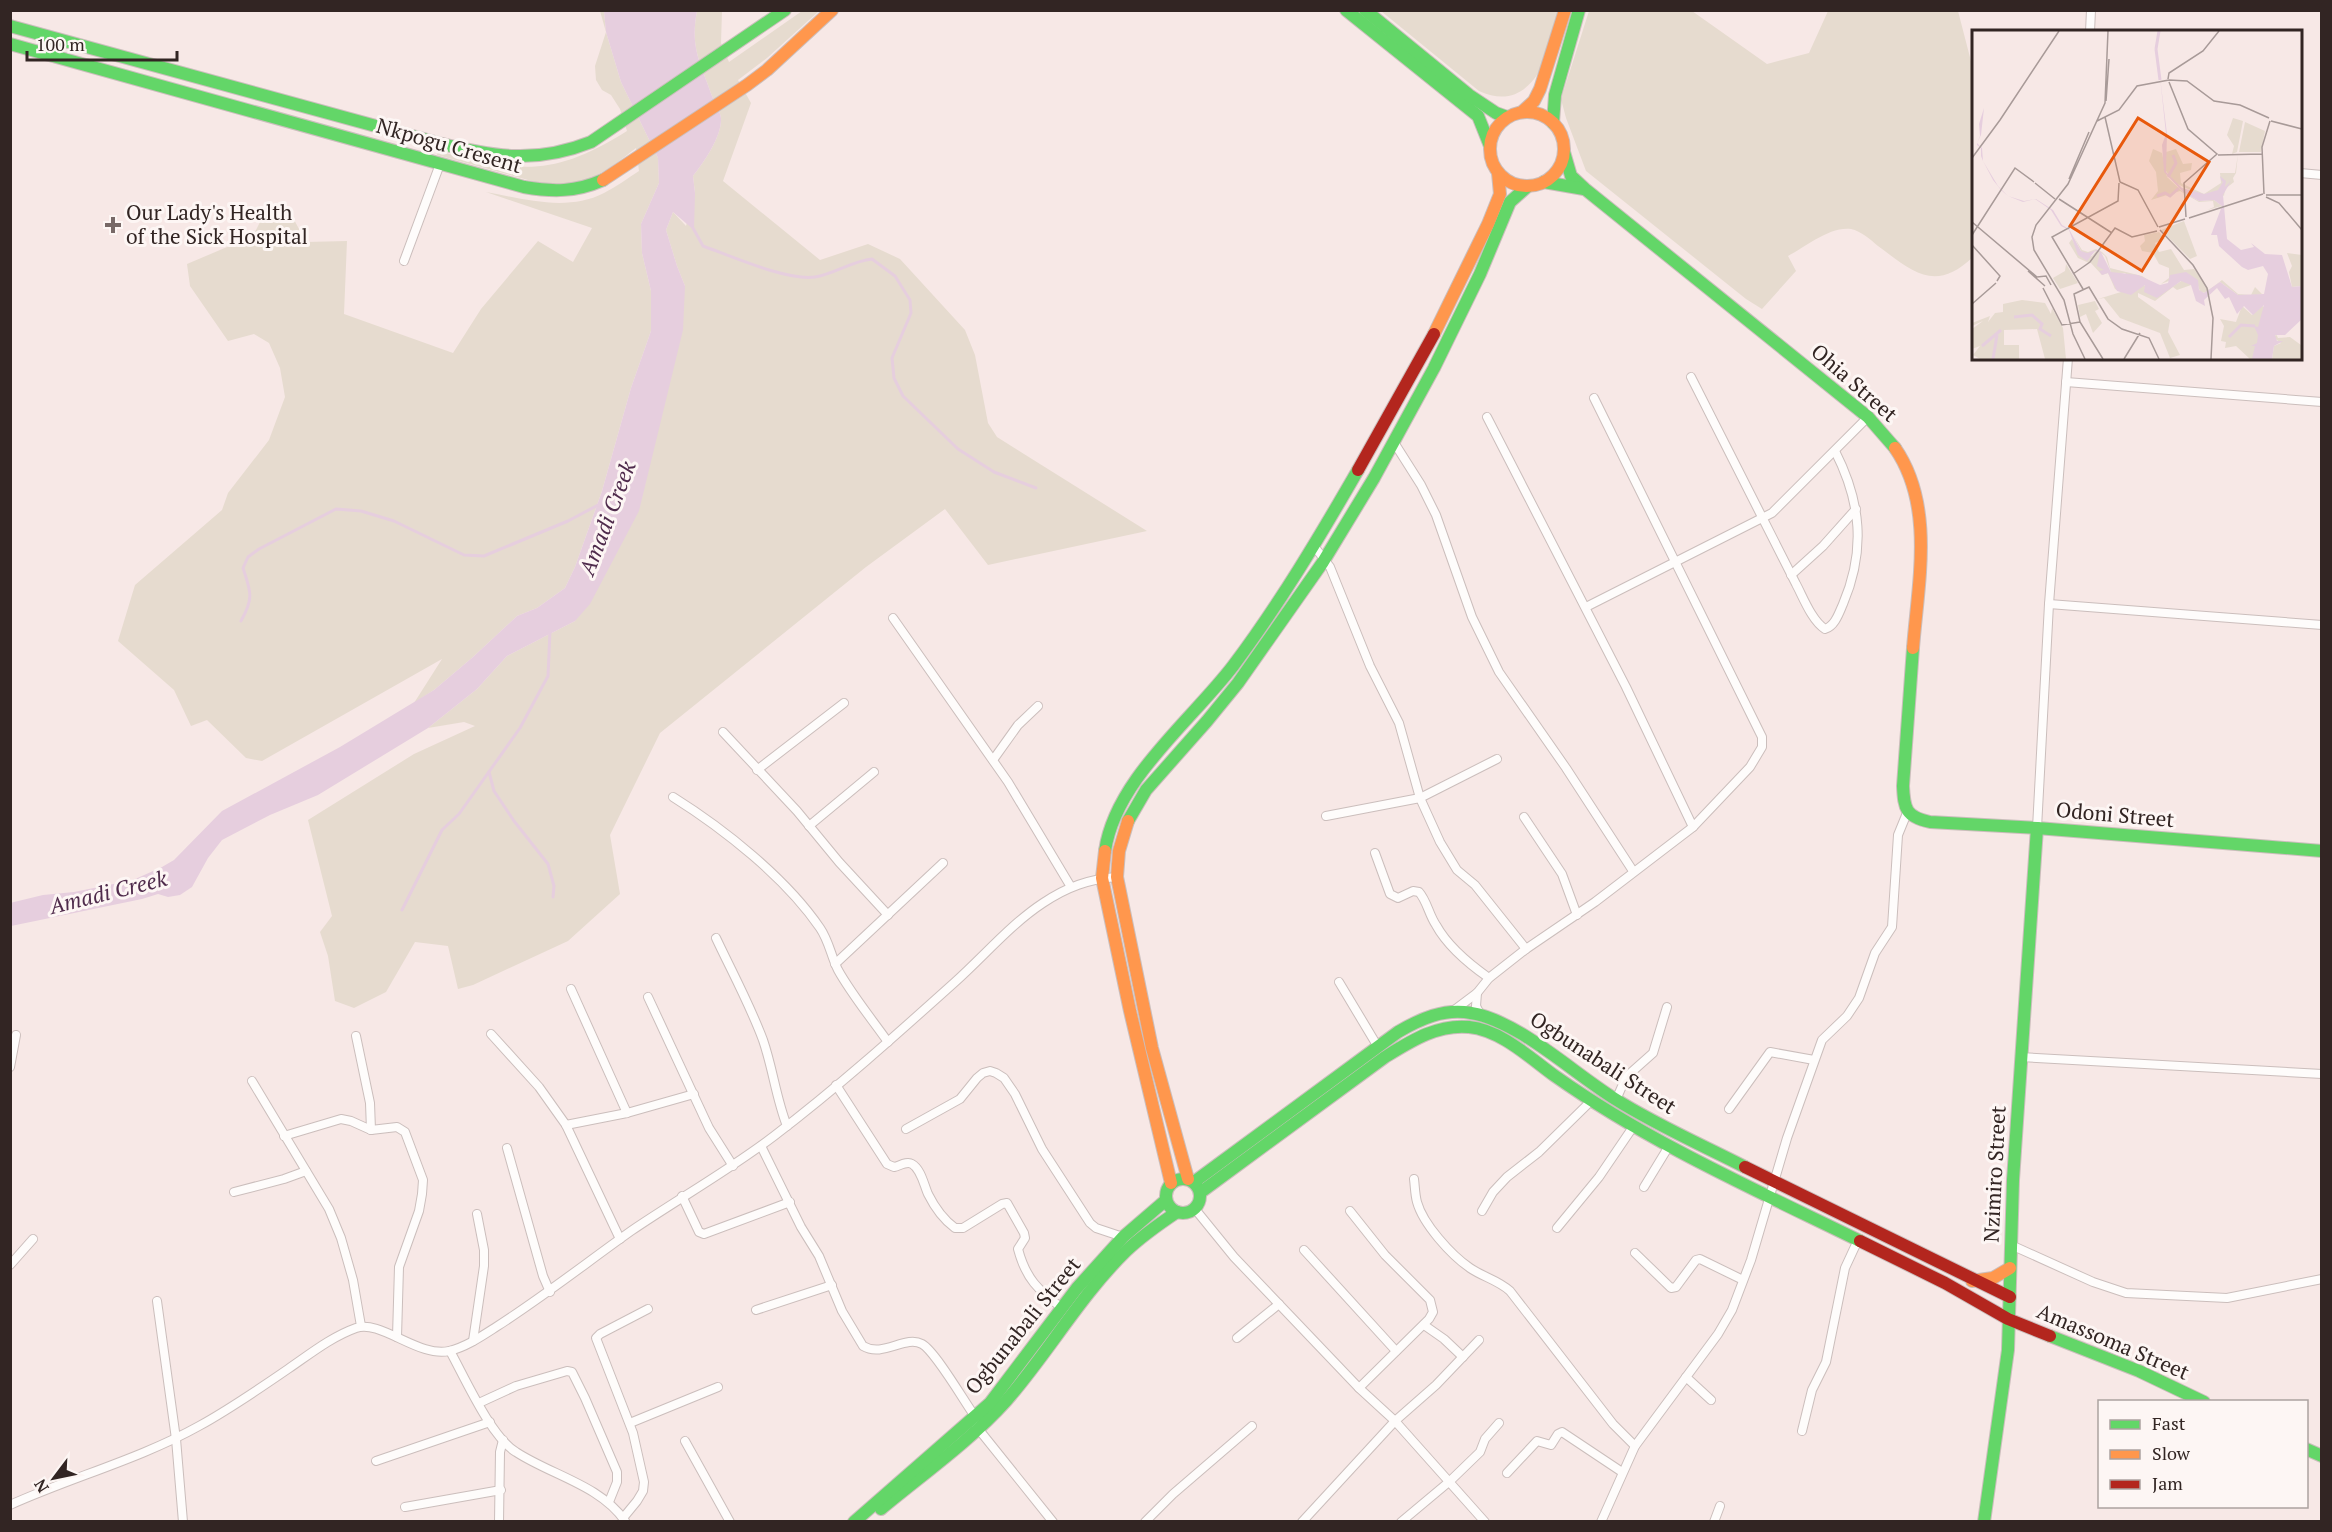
<svg xmlns="http://www.w3.org/2000/svg" width="2332" height="1532" viewBox="0 0 2332 1532" font-family="'PT Serif',serif">
<rect width="100%" height="100%" fill="#f7e8e6"/>
<g fill="#e6dbcf">
<path d="M 600,11 L 604,11 L 606,32 L 621,82 L 658,158 L 659,183 L 641,224 L 642,253 L 651,291 L 651,331 L 631,388 L 602,491 L 575,567 L 565,588 L 537,608 L 517,616 L 473,657 L 434,690 L 414,703 L 442,659 L 262,761 L 246,758 L 207,720 L 191,726 L 174,690 L 118,641 L 135,585 L 222,510 L 228,493 L 269,440 L 285,397 L 280,368 L 269,343 L 254,334 L 228,341 L 190,286 L 187,264 L 253,236 L 266,210 L 292,216 L 306,242 L 347,241 L 344,314 L 453,353 L 481,309 L 538,241 L 573,262 L 592,228 L 486,192 C 524,199 567,212 604,193 C 616,187 628,178 639,171 L 636,148 C 603,174 583,189 539,183 L 437,155 L 438,151 C 520,172 552,178 627,131 L 620,109 L 611,95 L 602,90 L 596,80 L 595,66 L 606,32 Z"/>
<path d="M 697,11 L 722,11 L 721,43 L 729,62 L 802,11 L 819,11 L 767,58 L 738,80 L 751,103 L 723,181 L 820,260 L 868,244 L 900,259 L 965,330 L 975,355 L 988,423 L 997,437 L 1147,531 L 988,565 L 945,509 L 866,567 L 660,733 L 610,835 L 620,894 L 568,941 L 473,985 L 458,989 L 448,946 L 415,942 L 386,992 L 354,1008 L 335,1001 L 328,956 L 320,932 L 332,916 L 308,820 L 414,754 L 475,726 L 464,722 L 428,728 L 477,689 L 507,656 L 575,621 L 685,286 L 677,266 L 666,230 L 673,212 L 686,226 L 695,193 L 693,176 C 704,162 722,136 721,118 C 720,111 715,102 712,96 C 700,61 690,48 697,11 Z"/>
<path d="M 1381,11 L 1562,11 C 1551,50 1534,116 1479,91 Z"/>
<path d="M 1589,11 L 1692,11 L 1767,64 L 1809,53 L 1828,11 L 1958,11 L 1973,69 L 1973,257 C 1935,293 1913,272 1878,246 C 1871,240 1861,231 1851,229 C 1830,226 1805,247 1788,256 L 1796,271 L 1762,309 L 1746,299 L 1586,171 L 1566,118 L 1561,99 Z"/>
</g>
<path fill="#e6cede" d="M 604,11 L 697,11 C 690,48 700,61 712,96 C 715,102 720,111 721,118 C 722,136 704,162 693,176 L 695,193 L 694,230 L 673,212 L 666,230 L 677,266 L 685,286 L 683,330 L 639,511 L 590,604 L 575,621 L 507,656 L 477,689 L 428,728 L 318,795 L 270,815 L 222,840 L 208,858 L 192,887 L 180,895 L 168,897 L 158,894 L 142,899 L 11,926 L 10,903 L 43,895 L 74,892 L 133,880 L 162,867 L 174,860 L 222,811 L 340,747 L 434,690 L 473,657 L 517,616 L 537,608 L 565,588 L 575,567 L 602,491 L 631,388 L 651,331 L 651,291 L 642,253 L 641,224 L 659,183 L 658,158 L 621,82 L 606,32 Z"/>
<g fill="none" stroke-linecap="round" stroke-linejoin="round">
<g stroke="#e6cede" stroke-width="3">
<path d="M 693,228 L 703,246 C 731,256 787,281 815,277 C 834,274 852,261 872,259 L 895,276 L 910,300 L 911,313 L 892,358 L 894,378 L 903,396 L 958,449 L 994,472 L 1036,488"/>
<path d="M 241,621 C 254,598 251,592 243,568 L 248,557 L 259,549 L 336,509 L 361,511 L 394,521 L 464,555 L 484,556 L 568,521 L 600,504"/>
<path d="M 489,772 L 494,791 L 514,821 L 548,864 L 554,886 L 553,897"/>
<path d="M 402,910 L 442,830 L 459,814 L 520,728 L 548,676 L 550,631"/>
</g>
<g stroke="#cbbebc" stroke-width="10">
<g id="street">
<path d="M 2090,32 L 2091,10"/>
<path d="M 2300,173 L 2322,175"/>
<path d="M 404,261 L 440,164"/>
<path d="M 1691,377 L 1796,584 C 1803,597 1812,621 1825,629 C 1835,626 1839,613 1843,604 C 1866,550 1861,502 1835,451"/>
<path d="M 2066,382 L 2322,402"/>
<path d="M 1487,417 L 1626,687 L 1693,827"/>
<path d="M 1395,444 L 1421,485 L 1436,515 L 1472,617 L 1499,672 L 1566,768 L 1633,871"/>
<path d="M 1314,546 L 1330,567 L 1370,666 L 1399,723 L 1420,798 L 1440,842 L 1457,870 L 1475,885 L 1526,949"/>
<path d="M 1791,575 L 1823,546 L 1856,509"/>
<path d="M 2049,604 L 2322,625"/>
<path d="M 1586,607 L 1772,513 L 1868,417"/>
<path d="M 893,618 L 1008,782 L 1071,887"/>
<path d="M 723,732 L 797,811 L 839,862 L 888,915"/>
<path d="M 993,760 L 1018,725 L 1038,706"/>
<path d="M 757,770 L 844,703"/>
<path d="M 673,797 C 724,829 786,878 820,928 C 829,941 831,956 838,970 C 852,995 871,1018 888,1042"/>
<path d="M 1326,816 L 1420,798 L 1497,759"/>
<path d="M 1524,817 L 1562,874 L 1577,915"/>
<path d="M 809,826 L 874,772"/>
<path d="M 2037,828 L 2049,604 L 2068,358"/>
<path d="M 1375,853 L 1390,894 L 1398,898 L 1413,891 L 1419,892 C 1427,901 1429,915 1436,925 C 1448,947 1469,964 1489,978"/>
<path d="M 716,938 C 732,972 750,1005 763,1040 C 773,1069 776,1098 787,1126"/>
<path d="M 835,964 L 943,863"/>
<path d="M 1339,982 L 1378,1047"/>
<path d="M 571,989 L 627,1113"/>
<path d="M 1477,993 L 1476,1006 L 1480,1014"/>
<path d="M 648,997 L 709,1128 L 733,1166"/>
<path d="M 1453,1011 L 1477,993 L 1489,978 L 1526,949 L 1595,902 L 1693,827 L 1750,767 L 1762,747 L 1762,737 L 1594,398"/>
<path d="M 491,1034 L 539,1087 L 566,1125 L 620,1239"/>
<path d="M 356,1036 L 370,1103 L 371,1130"/>
<path d="M 2020,1057 L 2322,1074"/>
<path d="M 10,1067 L 16,1035"/>
<path d="M 252,1081 L 329,1209 L 341,1238 L 353,1280 L 361,1326"/>
<path d="M 836,1085 L 887,1164 L 894,1167 C 899,1166 907,1161 912,1164 C 921,1169 924,1185 928,1194 C 934,1206 944,1220 955,1228 L 963,1228 L 1002,1204 L 1007,1203 L 1024,1233 L 1025,1238 L 1018,1249 C 1026,1279 1038,1290 1062,1308"/>
<path d="M 1616,1100 L 1626,1077 L 1653,1053 L 1667,1007"/>
<path d="M 1729,1109 L 1770,1052 L 1814,1060"/>
<path d="M 566,1125 L 627,1113 L 694,1094"/>
<path d="M 906,1129 L 960,1099 L 977,1078 L 983,1073 L 990,1071 L 996,1073 L 1004,1078 L 1015,1094 L 1042,1149 L 1090,1223 L 1096,1228 L 1123,1237"/>
<path d="M 284,1136 L 341,1119 L 351,1121 L 371,1130 L 397,1127 L 405,1132 L 423,1180 L 422,1194 L 419,1211 L 399,1267 L 397,1337"/>
<path d="M 761,1146 L 801,1227 L 819,1256 L 842,1311 L 863,1346 C 883,1358 905,1335 922,1344 C 935,1351 964,1401 974,1415"/>
<path d="M 507,1148 L 543,1276 L 550,1292"/>
<path d="M 1414,1179 C 1415,1187 1415,1195 1417,1202 C 1423,1224 1451,1255 1470,1268 C 1483,1277 1498,1280 1510,1291 L 1613,1424 L 1635,1446"/>
<path d="M 1644,1187 L 1669,1146"/>
<path d="M 234,1192 L 284,1179 L 306,1171"/>
<path d="M 682,1196 L 699,1232 L 704,1234 L 790,1202"/>
<path d="M 1195,1209 L 1234,1257 L 1359,1388 L 1395,1421 L 1485,1522"/>
<path d="M 1350,1211 L 1385,1255 L 1430,1300 L 1433,1312 L 1429,1319 L 1359,1388"/>
<path d="M 1482,1211 L 1493,1192 L 1507,1177 L 1539,1152 L 1591,1101"/>
<path d="M 1557,1228 L 1599,1177 L 1633,1127"/>
<path d="M 2011,1245 L 2093,1282 L 2126,1293 L 2227,1298 L 2322,1279"/>
<path d="M 1304,1250 L 1396,1351"/>
<path d="M 1635,1253 L 1671,1288 L 1676,1287 L 1696,1260 L 1700,1259 L 1743,1280"/>
<path d="M 10,1265 L 33,1239"/>
<path d="M 157,1301 L 176,1439 L 183,1522"/>
<path d="M 756,1310 L 832,1285"/>
<path d="M 1424,1325 L 1444,1339 L 1463,1357"/>
<path d="M 1237,1338 L 1279,1304"/>
<path d="M 473,1341 L 484,1266 L 484,1250 L 477,1214"/>
<path d="M 450,1351 C 465,1378 491,1437 516,1452 C 551,1475 600,1485 625,1521"/>
<path d="M 1686,1377 L 1711,1400"/>
<path d="M 479,1403 L 516,1386 L 567,1371 L 572,1372 L 585,1398 L 617,1472 L 617,1482 L 609,1502"/>
<path d="M 630,1423 L 718,1387"/>
<path d="M 976,1426 L 1053,1522"/>
<path d="M 1802,1431 L 1812,1390 L 1826,1362 L 1845,1268 L 1858,1240"/>
<path d="M 685,1441 L 730,1522"/>
<path d="M 376,1461 L 490,1422"/>
<path d="M 1507,1473 L 1537,1441 L 1551,1445 L 1558,1434 L 1562,1432 L 1622,1472"/>
<path d="M 10,1505 C 72,1477 140,1459 199,1426 C 230,1409 259,1389 288,1369 C 310,1354 331,1337 356,1328 C 380,1319 419,1358 449,1351 C 466,1347 482,1336 496,1327 C 543,1297 586,1263 631,1231 C 678,1199 728,1171 774,1136 C 837,1088 896,1035 955,982 C 984,956 1011,924 1043,903 C 1067,887 1089,879 1117,877"/>
<path d="M 405,1507 L 501,1490"/>
<path d="M 623,1518 L 637,1501 L 643,1491 L 644,1482 L 633,1433 L 596,1338 L 600,1334 L 648,1309"/>
<path d="M 499,1522 L 500,1452 L 503,1440"/>
<path d="M 1145,1522 L 1173,1494 L 1252,1426"/>
<path d="M 1302,1522 L 1395,1421 L 1436,1385 L 1479,1340"/>
<path d="M 1401,1522 L 1450,1481 L 1480,1452 L 1485,1439 L 1499,1423"/>
<path d="M 1601,1522 L 1635,1446 L 1718,1334 L 1732,1310 L 1751,1260 L 1787,1138 L 1822,1040 L 1847,1016 L 1859,998 L 1875,953 L 1892,927 L 1898,835 L 1907,813"/>
<path d="M 1714,1522 L 1720,1506"/>
</g>
</g>
<g stroke="#cbbebc" stroke-width="14">
<g id="fast">
<path d="M 1346,10 L 1478,116 L 1490,146"/>
<path d="M 1365,10 L 1469,95 L 1496,113 L 1507,117"/>
<path d="M 10,26 L 438,143 C 494,157 536,164 591,142 L 785,10"/>
<path d="M 10,44 L 524,187 C 553,192 576,192 603,180"/>
<path d="M 1553,123 L 1555,95 L 1579,10"/>
<path d="M 1564,152 L 1571,176 L 1585,189 L 1868,417 L 1895,448"/>
<path d="M 1544,182 L 1584,189"/>
<path d="M 1913,648 L 1903,786 C 1904,809 1906,817 1930,822 L 2037,828 L 2322,851"/>
<path d="M 1128,821 L 1146,790 L 1207,721 L 1238,683 L 1323,562 L 1374,478 L 1434,368 L 1480,274 L 1510,202 L 1528,186"/>
<path d="M 1105,851 C 1115,780 1191,721 1233,666 C 1279,605 1320,536 1358,470"/>
<circle cx="1183" cy="1196" r="17"/>
<path d="M 1194,1182 L 1398,1032 C 1420,1019 1444,1008 1471,1013 C 1519,1021 1573,1073 1615,1099 C 1656,1125 1702,1145 1745,1167"/>
<path d="M 1201,1192 L 1385,1057 C 1411,1041 1437,1024 1469,1027 C 1501,1030 1530,1058 1555,1076 C 1650,1143 1756,1190 1860,1241"/>
<path d="M 2050,1336 L 2139,1371 L 2204,1402"/>
<path d="M 2306,1449 L 2322,1456"/>
<path d="M 881,1509 C 923,1474 969,1442 1006,1401 C 1048,1353 1080,1296 1126,1251 C 1142,1236 1159,1224 1177,1212"/>
<path d="M 854,1522 L 990,1403 L 1077,1288 L 1123,1237 L 1166,1200"/>
<path d="M 1984,1522 L 2008,1350 L 2013,1180 L 2037,828"/>
</g>
</g>
<g stroke="#cbbebc" stroke-width="14">
<g id="slow">
<circle cx="1527" cy="149" r="37"/>
<path d="M 1522,112 L 1534,101 L 1540,89 L 1565,10"/>
<path d="M 603,180 L 747,85 L 767,70 L 832,10"/>
<path d="M 1434,334 L 1488,224 L 1500,194 L 1498,173"/>
<path d="M 1895,448 C 1935,506 1918,583 1913,648"/>
<path d="M 1128,821 L 1119,851 L 1117,877 L 1152,1048 L 1188,1179"/>
<path d="M 1105,851 L 1102,878 L 1130,1011 L 1171,1183"/>
<path d="M 1972,1281 L 1993,1278 L 2010,1268"/>
</g>
</g>
<g stroke="#cbbebc" stroke-width="14">
<g id="jam">
<path d="M 1358,470 L 1434,334"/>
<path d="M 1745,1167 L 2010,1297"/>
<path d="M 1860,1241 L 1945,1283 L 2008,1319 L 2050,1336"/>
</g>
</g>
<use href="#street" stroke="#fefcfb" stroke-width="8"/>
<use href="#fast" stroke="#63d668" stroke-width="12"/>
<use href="#slow" stroke="#ff974d" stroke-width="12"/>
<use href="#jam" stroke="#b3261e" stroke-width="12"/>
</g>
<path fill="#776967" stroke="#fdf6f4" stroke-width="2" d="M110 216h6v6h6v6h-6v6h-6v-6h-6v-6h6z"/>
<g text-anchor="middle" stroke-width="6" stroke-linejoin="round" paint-order="stroke">
<g font-size="21" fill="#322523" stroke="#fdf6f4">
<text transform="translate(449 146) rotate(16)" y="7">Nkpogu Cresent</text>
<text transform="translate(1854 383) rotate(41)" y="7">Ohia Street</text>
<text transform="translate(2115 815) rotate(5)" y="7">Odoni Street</text>
<text transform="translate(1603 1063) rotate(33)" y="7">Ogbunabali Street</text>
<text transform="translate(1995 1174) rotate(-87)" y="7">Nzimiro Street</text>
<text transform="translate(1023 1326) rotate(-51)" y="7">Ogbunabali Street</text>
<text transform="translate(2113 1342) rotate(23)" y="7">Amassoma Street</text>
</g>
<g font-size="21" fill="#322523" stroke="#fdf6f4" text-anchor="start">
<text x="126" y="220">Our Lady's Health<tspan x="126" dy="24">of the Sick Hospital</tspan></text>
</g>
<g font-size="22" font-style="italic" fill="#4f2b4c" stroke="#fdf6f4">
<text transform="translate(607 518) rotate(-69)" y="8">Amadi Creek</text>
<text transform="translate(108 892) rotate(-14)" y="8">Amadi Creek</text>
</g>
</g>
<g transform="translate(1972 30)">
<rect width="330" height="330" fill="#f7e8e6"/>
<path d="M 261,88 L 271,91 L 265,122 L 260,124 L 262,116 L 255,105 ZM 273,92 L 293,101 L 289,122 L 267,122 ZM 181,119 L 190,123 L 195,147 L 211,162 L 227,171 L 242,170 L 250,176 L 235,180 L 242,177 L 241,171 L 227,172 L 208,161 L 179,170 L 186,161 L 184,142 L 177,131 ZM 204,119 L 211,134 L 220,133 L 219,140 L 208,143 L 209,153 L 232,164 L 249,153 L 248,143 L 263,143 L 266,124 L 264,143 L 261,148 L 262,152 L 253,159 L 252,166 L 246,161 L 233,164 L 227,164 L 203,153 L 194,141 L 193,131 L 194,122 ZM 212,191 L 225,226 L 218,229 L 189,200 ZM 187,202 L 193,209 L 183,213 L 187,222 L 199,219 L 212,240 L 222,239 L 237,260 L 250,250 L 266,264 L 279,265 L 283,257 L 290,264 L 280,266 L 266,265 L 248,252 L 234,263 L 228,262 L 225,252 L 199,250 L 189,254 L 197,248 L 197,238 L 187,234 L 181,223 L 170,221 L 168,216 L 173,211 L 172,205 ZM 102,207 L 110,220 L 116,222 L 124,219 L 130,222 L 135,227 L 138,238 L 170,246 L 183,254 L 163,253 L 153,243 L 140,245 L 133,226 L 128,222 L 138,246 L 155,246 L 161,256 L 158,260 L 172,255 L 183,263 L 193,261 L 211,250 L 217,250 L 219,255 L 205,260 L 201,257 L 183,271 L 166,263 L 166,267 L 198,290 L 196,302 L 208,325 L 198,328 L 188,303 L 148,288 L 132,268 L 126,269 L 149,262 L 143,259 L 136,243 L 130,245 L 118,232 L 127,221 L 117,233 L 106,228 L 97,213 L 100,209 L 107,223 L 110,226 L 116,227 L 120,226 L 124,221 L 111,225 ZM 315,223 L 330,225 L 329,256 L 320,257 L 317,242 L 320,236 ZM 94,234 L 106,253 L 88,259 L 81,248 L 93,241 ZM 50,270 L 73,273 L 79,284 L 80,278 L 91,298 L 94,329 L 73,329 L 65,299 L 32,300 L 32,315 L 47,315 L 47,329 L 8,329 L 1,325 L 8,316 L 0,319 L 0,299 L 11,291 L 0,296 L 0,293 L 18,286 L 16,292 L 23,283 L 31,282 L 31,274 ZM 123,271 L 127,279 L 123,281 L 130,293 L 121,303 L 114,284 L 108,287 L 106,275 ZM 270,276 L 280,285 L 290,276 L 295,278 L 284,329 L 278,329 L 264,316 L 253,318 L 254,312 L 249,311 L 252,296 L 248,289 L 264,292 ZM 304,304 L 306,308 L 318,307 L 329,315 L 330,329 L 300,329 L 302,316 L 309,313 L 302,308 Z" fill="#e6dbcf"/>
<path d="M 188,47 L 195,104 L 194,142 L 210,158 L 232,164 L 246,160 L 251,152 L 249,150 L 248,146 L 254,151 L 253,157 L 259,151 L 251,165 L 255,209 L 269,220 L 282,217 L 279,213 L 293,224 L 310,225 L 320,257 L 330,256 L 330,289 L 313,305 L 303,305 L 305,311 L 311,311 L 302,316 L 300,329 L 280,329 L 283,316 L 279,316 L 285,313 L 286,305 L 282,296 L 286,297 L 292,275 L 281,285 L 272,276 L 265,284 L 257,267 L 253,269 L 245,258 L 232,270 L 233,276 L 224,271 L 219,255 L 209,251 L 185,268 L 172,262 L 173,255 L 159,265 L 145,261 L 136,243 L 130,245 L 127,241 L 132,240 L 125,236 L 128,222 L 123,221 L 115,231 L 106,225 L 97,200 L 89,196 L 79,180 L 63,169 L 51,172 L 36,166 L 29,160 L 21,150 L 11,131 L 9,126 L 9,118 L 5,115 L 5,113 L 8,106 L 7,94 L 12,78 L 0,65 L 12,78 L 9,105 L 5,113 L 10,118 L 11,131 L 26,156 L 36,166 L 52,171 L 64,169 L 81,180 L 90,195 L 97,199 L 109,221 L 115,223 L 125,220 L 129,222 L 139,242 L 166,245 L 188,255 L 196,253 L 198,245 L 214,242 L 226,250 L 227,260 L 232,263 L 248,252 L 266,265 L 292,264 L 296,244 L 291,236 L 276,240 L 270,237 L 247,216 L 245,205 L 239,205 L 250,176 L 242,170 L 227,171 L 211,162 L 192,142 L 190,115 L 194,104 Z" fill="#e6cede"/>
<path fill="none" stroke="#e6cede" stroke-width="3" d="M 184,19 L 187,1M 184,19 L 188,50M 196,147 L 204,133 L 201,125M 185,166 L 193,163 L 198,166 L 207,158M 42,287 L 60,285 L 70,294 L 68,299 L 79,306M 257,307 L 269,295 L 283,296M 10,316 L 29,300M 21,329 L 25,305"/>
<path fill="none" stroke="#a89a98" stroke-width="1.5" d="M 196,49 L 197,43 L 231,21 L 247,1M 197,50 L 215,51 L 242,71 L 268,75 L 297,88M 197,52 L 216,99 L 245,124 L 212,153 L 214,187M 134,71 L 137,29M 133,87 L 148,152M 28,90 L 87,1M 125,91 L 147,80 L 165,56 L 197,50M 299,91 L 330,99M 246,125 L 290,124M 0,128 L 28,90M 97,149 L 117,102M 148,152 L 166,160 L 186,197M 63,153 L 83,169M 292,164 L 290,117 L 298,91M 294,165 L 330,165M 294,167 L 307,173 L 330,200M 87,169 L 140,203M 217,188 L 291,164M 0,192 L 65,247 L 74,246 L 79,255M 187,197 L 213,189M 188,200 L 221,235 L 235,258 L 241,288 L 239,329M 0,205 L 43,138 L 62,152M 0,215 L 28,246 L 25,251M 56,241 L 73,256M 101,244 L 118,232 L 143,198 L 160,207 L 185,201M 71,258 L 90,295 L 108,292M 111,259 L 80,207 L 146,171 L 147,153M 0,274 L 24,253M 113,329 L 101,304 L 92,270 L 62,220 L 60,207 L 64,195 L 96,154 L 133,73 L 136,1M 131,329 L 108,292 L 102,264 L 117,257 L 136,289 L 150,299 L 177,308 L 187,329M 152,329 L 168,303"/>
<path fill="#e8590c" fill-opacity="0.15" stroke="#e8590c" stroke-width="3" d="M 166,88 L 237,132 L 170,241 L 98,196 Z"/>
<rect width="330" height="330" fill="none" stroke="#322523" stroke-width="3"/>
</g>
<rect width="2332" height="1532" fill="none" stroke="#322523" stroke-width="24"/>
<rect x="2098" y="1400" width="210" height="108" fill="#fdf6f4" stroke="#aca2a0" stroke-width="1.5"/>
<rect x="2110" y="1420" width="30" height="9" fill="#63d668" stroke="#aca2a0" stroke-width="1.5"/>
<text x="2152" y="1430" font-size="18" fill="#322523">Fast</text>
<rect x="2110" y="1450" width="30" height="9" fill="#ff974d" stroke="#aca2a0" stroke-width="1.5"/>
<text x="2152" y="1460" font-size="18" fill="#322523">Slow</text>
<rect x="2110" y="1480" width="30" height="9" fill="#b3261e" stroke="#aca2a0" stroke-width="1.5"/>
<text x="2152" y="1490" font-size="18" fill="#322523">Jam</text>
<g transform="translate(54 1478) rotate(238)" stroke="#fdf6f4" stroke-width="4.5" paint-order="stroke">
<path d="M0-4.5L10 22L0 15L-10 22Z" fill="#322523"/>
<text y="-9" font-size="16" font-weight="bold" text-anchor="middle" fill="#322523">N</text>
</g>
<path d="M27 51v9h150v-9" fill="none" stroke="#322523" stroke-width="3"/>
<text x="36" y="51" font-size="18" fill="#322523" stroke="#fdf6f4" stroke-width="4.5" paint-order="stroke">100 m</text>
</svg>
